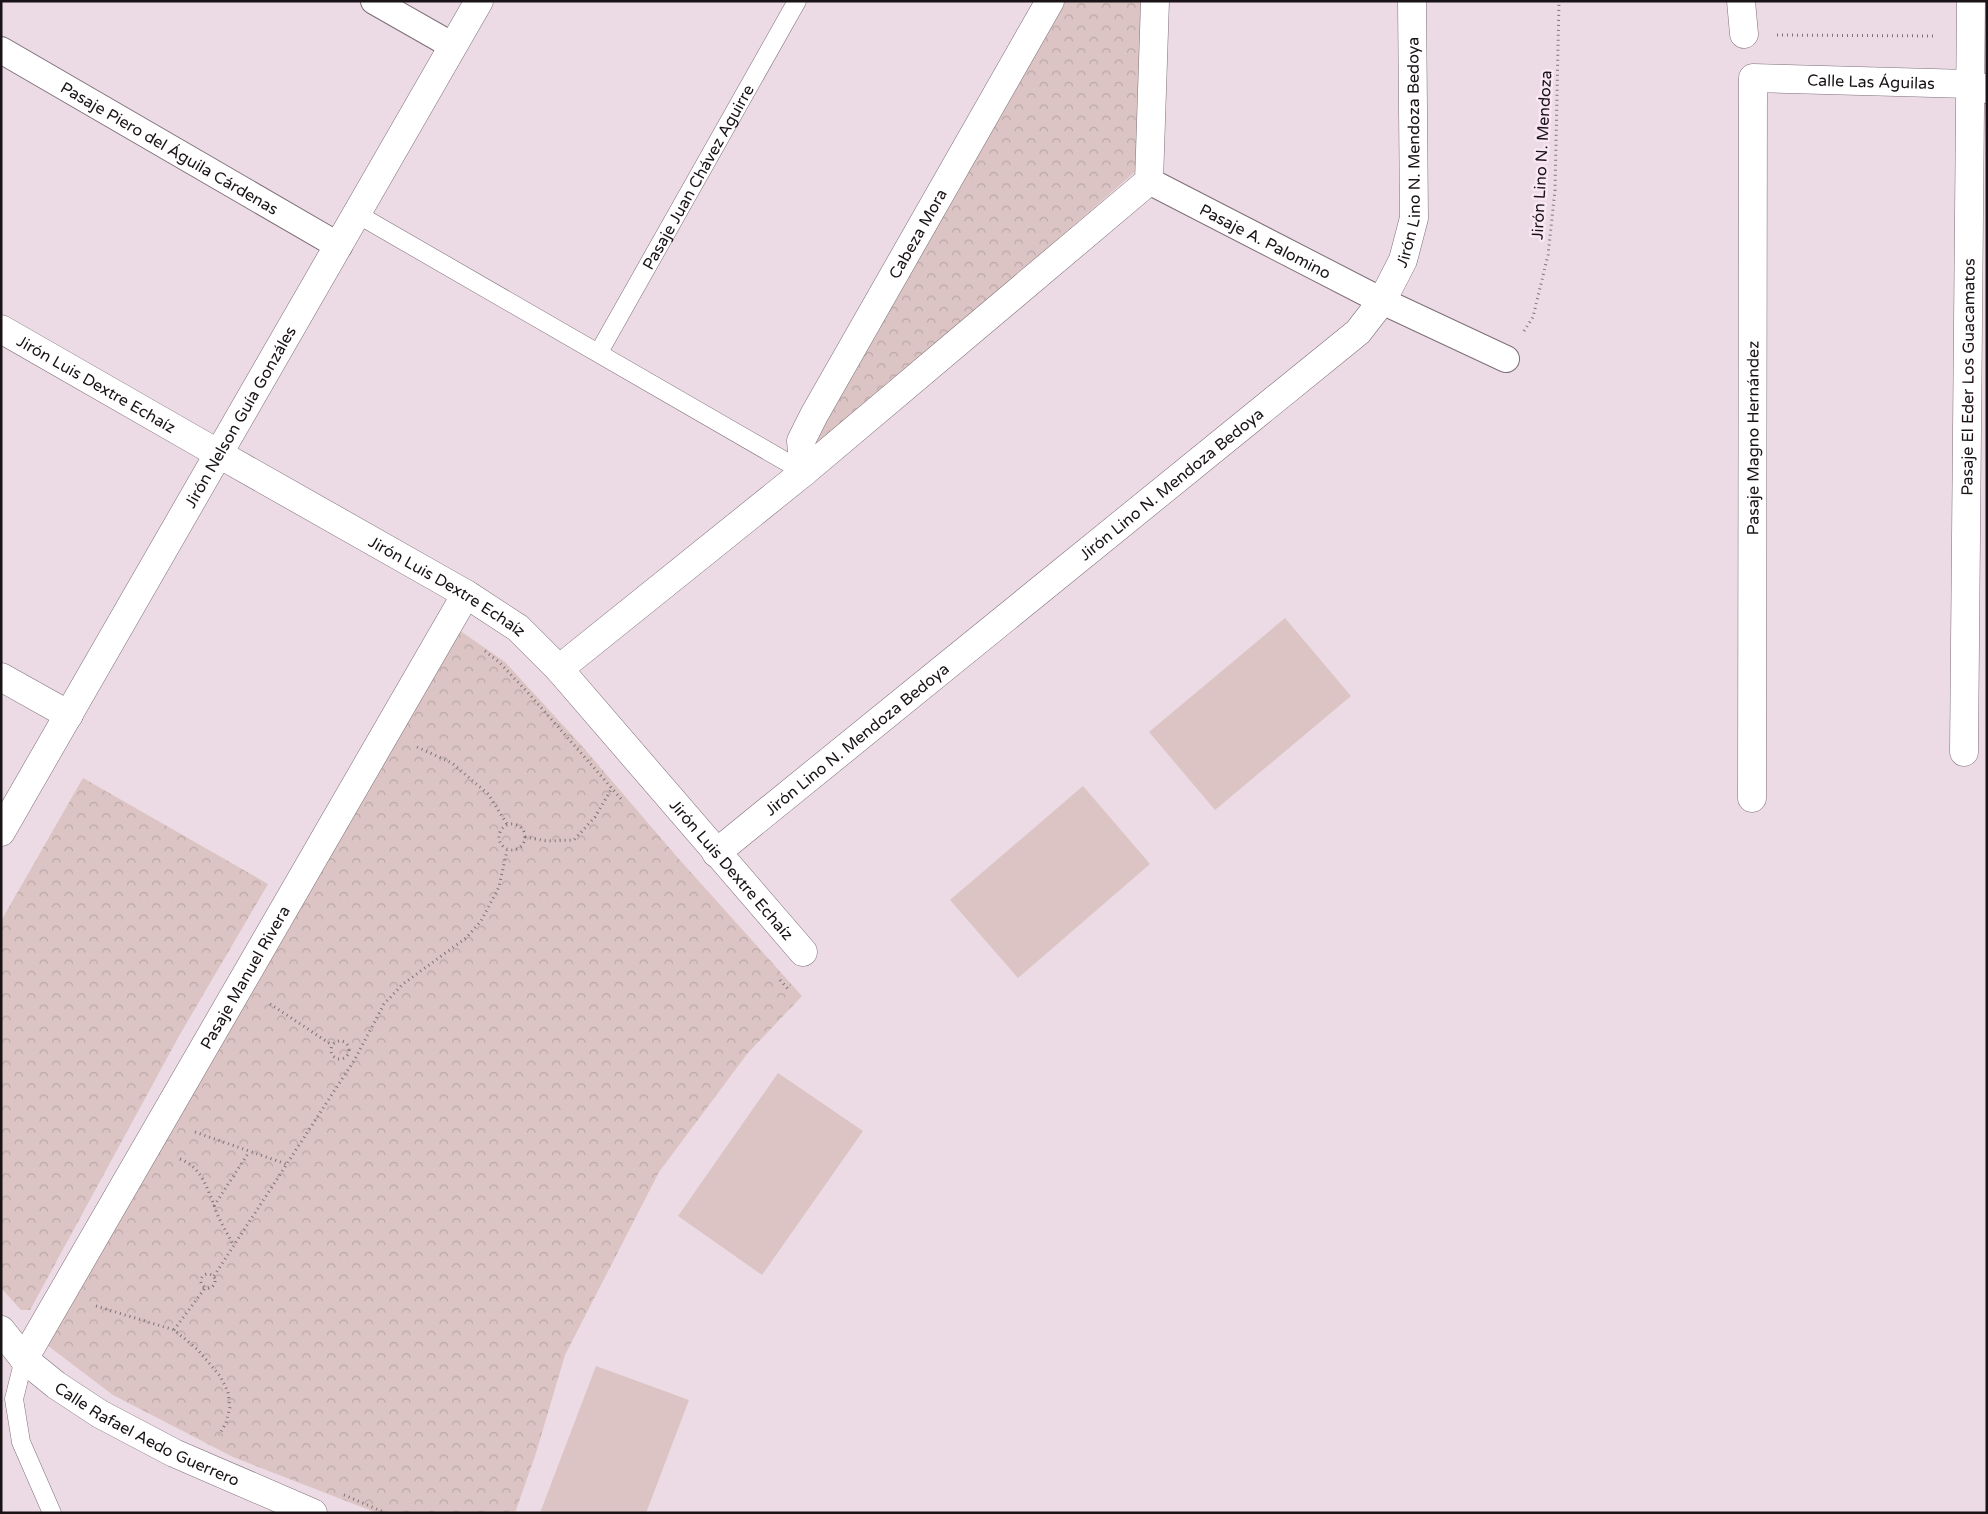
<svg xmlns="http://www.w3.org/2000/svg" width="1988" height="1514" viewBox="0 0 1988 1514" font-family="'Varela Round',sans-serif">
<defs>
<pattern id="park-crowns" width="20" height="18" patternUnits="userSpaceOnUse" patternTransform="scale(1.25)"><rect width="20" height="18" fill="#dbc4c3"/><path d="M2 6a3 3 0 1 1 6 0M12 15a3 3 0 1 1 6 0" fill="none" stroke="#bba8a7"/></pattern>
</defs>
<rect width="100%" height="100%" fill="#ecdbe5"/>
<g fill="url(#park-crowns)">
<path d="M 1055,1 L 1143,1 L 1136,171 L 816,450 L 805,442 Z"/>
<path d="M 459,630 L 505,662 L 582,746 L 678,858 L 802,996 L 747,1054 L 659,1172 L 565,1355 L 536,1453 L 515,1513 L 377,1513 L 233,1457 L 113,1395 L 43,1342 Z"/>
<path d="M 83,778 L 268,884 L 179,1036 L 30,1310 L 21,1310 L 1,1288 L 1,921 Z"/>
</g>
<g fill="#dbc4c3">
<path d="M 1285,618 L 1351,696 L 1215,810 L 1149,732 Z"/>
<path d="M 1083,786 L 1150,864 L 1018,978 L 950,900 Z"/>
<path d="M 778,1073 L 863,1131 L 762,1275 L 678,1216 Z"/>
<path d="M 596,1366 L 689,1400 L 646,1513 L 540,1513 Z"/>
</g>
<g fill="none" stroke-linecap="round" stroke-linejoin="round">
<g stroke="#7d6e77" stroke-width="19">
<g id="service">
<path d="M 357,214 L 804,472"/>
<path id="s1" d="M 599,352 L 797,1"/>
<path d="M 24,1359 L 14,1399 L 21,1442 L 52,1513"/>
</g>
</g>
<g stroke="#7d6e77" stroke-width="28">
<g id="pedestrian">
<path d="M 374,1 L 453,46"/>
<path id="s2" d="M 1,50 L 339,246"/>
<path id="s3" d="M 1149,181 L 1382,301 L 1506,359"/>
</g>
</g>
<g stroke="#7d6e77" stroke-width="29">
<g id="minor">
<path d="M 1741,1 L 1744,34"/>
<path id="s4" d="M 1,329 L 219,454 L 466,594 L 518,628 L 559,669 L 803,952"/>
<path id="s5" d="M 804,472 L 801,441 L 814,415 L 1050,1"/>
<path d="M 559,669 L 804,472 L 1149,181 L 1155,1"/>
<path d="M 1,677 L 69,715"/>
<path id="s6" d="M 1964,752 L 1971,1"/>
<path id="s7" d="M 1752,798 L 1753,78 L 1969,84 L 1987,89"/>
<path id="s8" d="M 1,832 L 479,1"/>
<path id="s9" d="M 716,853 L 1358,332 L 1382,301 L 1403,260 L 1414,218 L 1412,1"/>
<path id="s10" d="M 1,1330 L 24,1359 L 56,1385 L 100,1414 L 174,1453 L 313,1513"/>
<path id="s11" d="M 24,1359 L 466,594"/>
</g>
</g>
<g stroke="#7d7279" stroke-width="3" stroke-dasharray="1 4" stroke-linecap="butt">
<path d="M 1777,35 L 1936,36"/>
<path d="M 1524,331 L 1533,317 L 1548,255 L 1555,190 L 1559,1"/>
<path d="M 485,651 L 499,662 L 531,696 L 623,801"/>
<path d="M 417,747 L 452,763 L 488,794 L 507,824"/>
<circle cx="512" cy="837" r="13"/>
<path d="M 525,837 L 547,841 L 574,840 L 595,817 L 612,788"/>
<path d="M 780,980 L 790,991"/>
<path d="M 270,1004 L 332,1045"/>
<circle cx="340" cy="1050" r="9"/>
<path d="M 195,1132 L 286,1164"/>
<path d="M 180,1159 C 202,1168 206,1186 214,1205 C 218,1219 227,1232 233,1245"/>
<path d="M 214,1206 L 249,1152"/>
<circle cx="208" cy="1281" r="7"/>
<path d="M 214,1276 L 355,1059 L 384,1004 L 403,984 L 466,938 L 481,921 L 499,887 L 507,850"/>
<path d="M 96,1306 L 174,1330 L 197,1349 L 220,1376 L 228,1392 L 230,1407 L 226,1423 L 219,1435"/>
<path d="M 174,1330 L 205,1288"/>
<path d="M 344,1495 L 386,1513"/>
</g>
<use href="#service" stroke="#fff" stroke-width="18"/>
<use href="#pedestrian" stroke="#fff" stroke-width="26"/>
<use href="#minor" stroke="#fff" stroke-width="28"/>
</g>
<g text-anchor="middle" stroke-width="5" stroke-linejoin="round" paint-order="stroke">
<g font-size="16" fill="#191317" stroke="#f9e8f3">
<text dy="6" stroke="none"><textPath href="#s7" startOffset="838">Calle Las Águilas</textPath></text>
<text dy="6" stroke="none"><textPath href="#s2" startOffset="195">Pasaje Piero del Águila Cárdenas</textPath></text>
<text dy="6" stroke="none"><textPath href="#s9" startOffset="1021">Jirón Lino N. Mendoza Bedoya</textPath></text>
<text transform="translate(1541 155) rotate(-87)" y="6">Jirón Lino N. Mendoza</text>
<text dy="6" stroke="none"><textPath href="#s1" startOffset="201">Pasaje Juan Chávez Aguirre</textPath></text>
<text dy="6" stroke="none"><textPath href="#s5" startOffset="269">Cabeza Mora</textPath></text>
<text dy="6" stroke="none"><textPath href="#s3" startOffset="131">Pasaje A. Palomino</textPath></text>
<text dy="6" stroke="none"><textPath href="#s6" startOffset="375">Pasaje El Eder Los Guacamatos</textPath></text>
<text dy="6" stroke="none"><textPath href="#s4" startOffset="110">Jirón Luis Dextre Echaíz</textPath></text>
<text dy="6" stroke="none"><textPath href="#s8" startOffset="479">Jirón Nelson Guía Gonzáles</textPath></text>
<text dy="6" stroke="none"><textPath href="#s7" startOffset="360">Pasaje Magno Hernández</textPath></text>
<text dy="6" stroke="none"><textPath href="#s9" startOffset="586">Jirón Lino N. Mendoza Bedoya</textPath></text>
<text dy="6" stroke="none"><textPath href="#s4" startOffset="515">Jirón Luis Dextre Echaíz</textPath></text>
<text dy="6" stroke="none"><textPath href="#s9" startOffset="181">Jirón Lino N. Mendoza Bedoya</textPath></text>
<text dy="6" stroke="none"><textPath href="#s4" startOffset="920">Jirón Luis Dextre Echaíz</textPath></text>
<text dy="6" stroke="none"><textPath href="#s11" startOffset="441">Pasaje Manuel Rivera</textPath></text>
<text dy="6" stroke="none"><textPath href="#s10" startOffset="182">Calle Rafael Aedo Guerrero</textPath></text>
</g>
</g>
<rect width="1988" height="1514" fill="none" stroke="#191317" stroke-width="5"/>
</svg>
